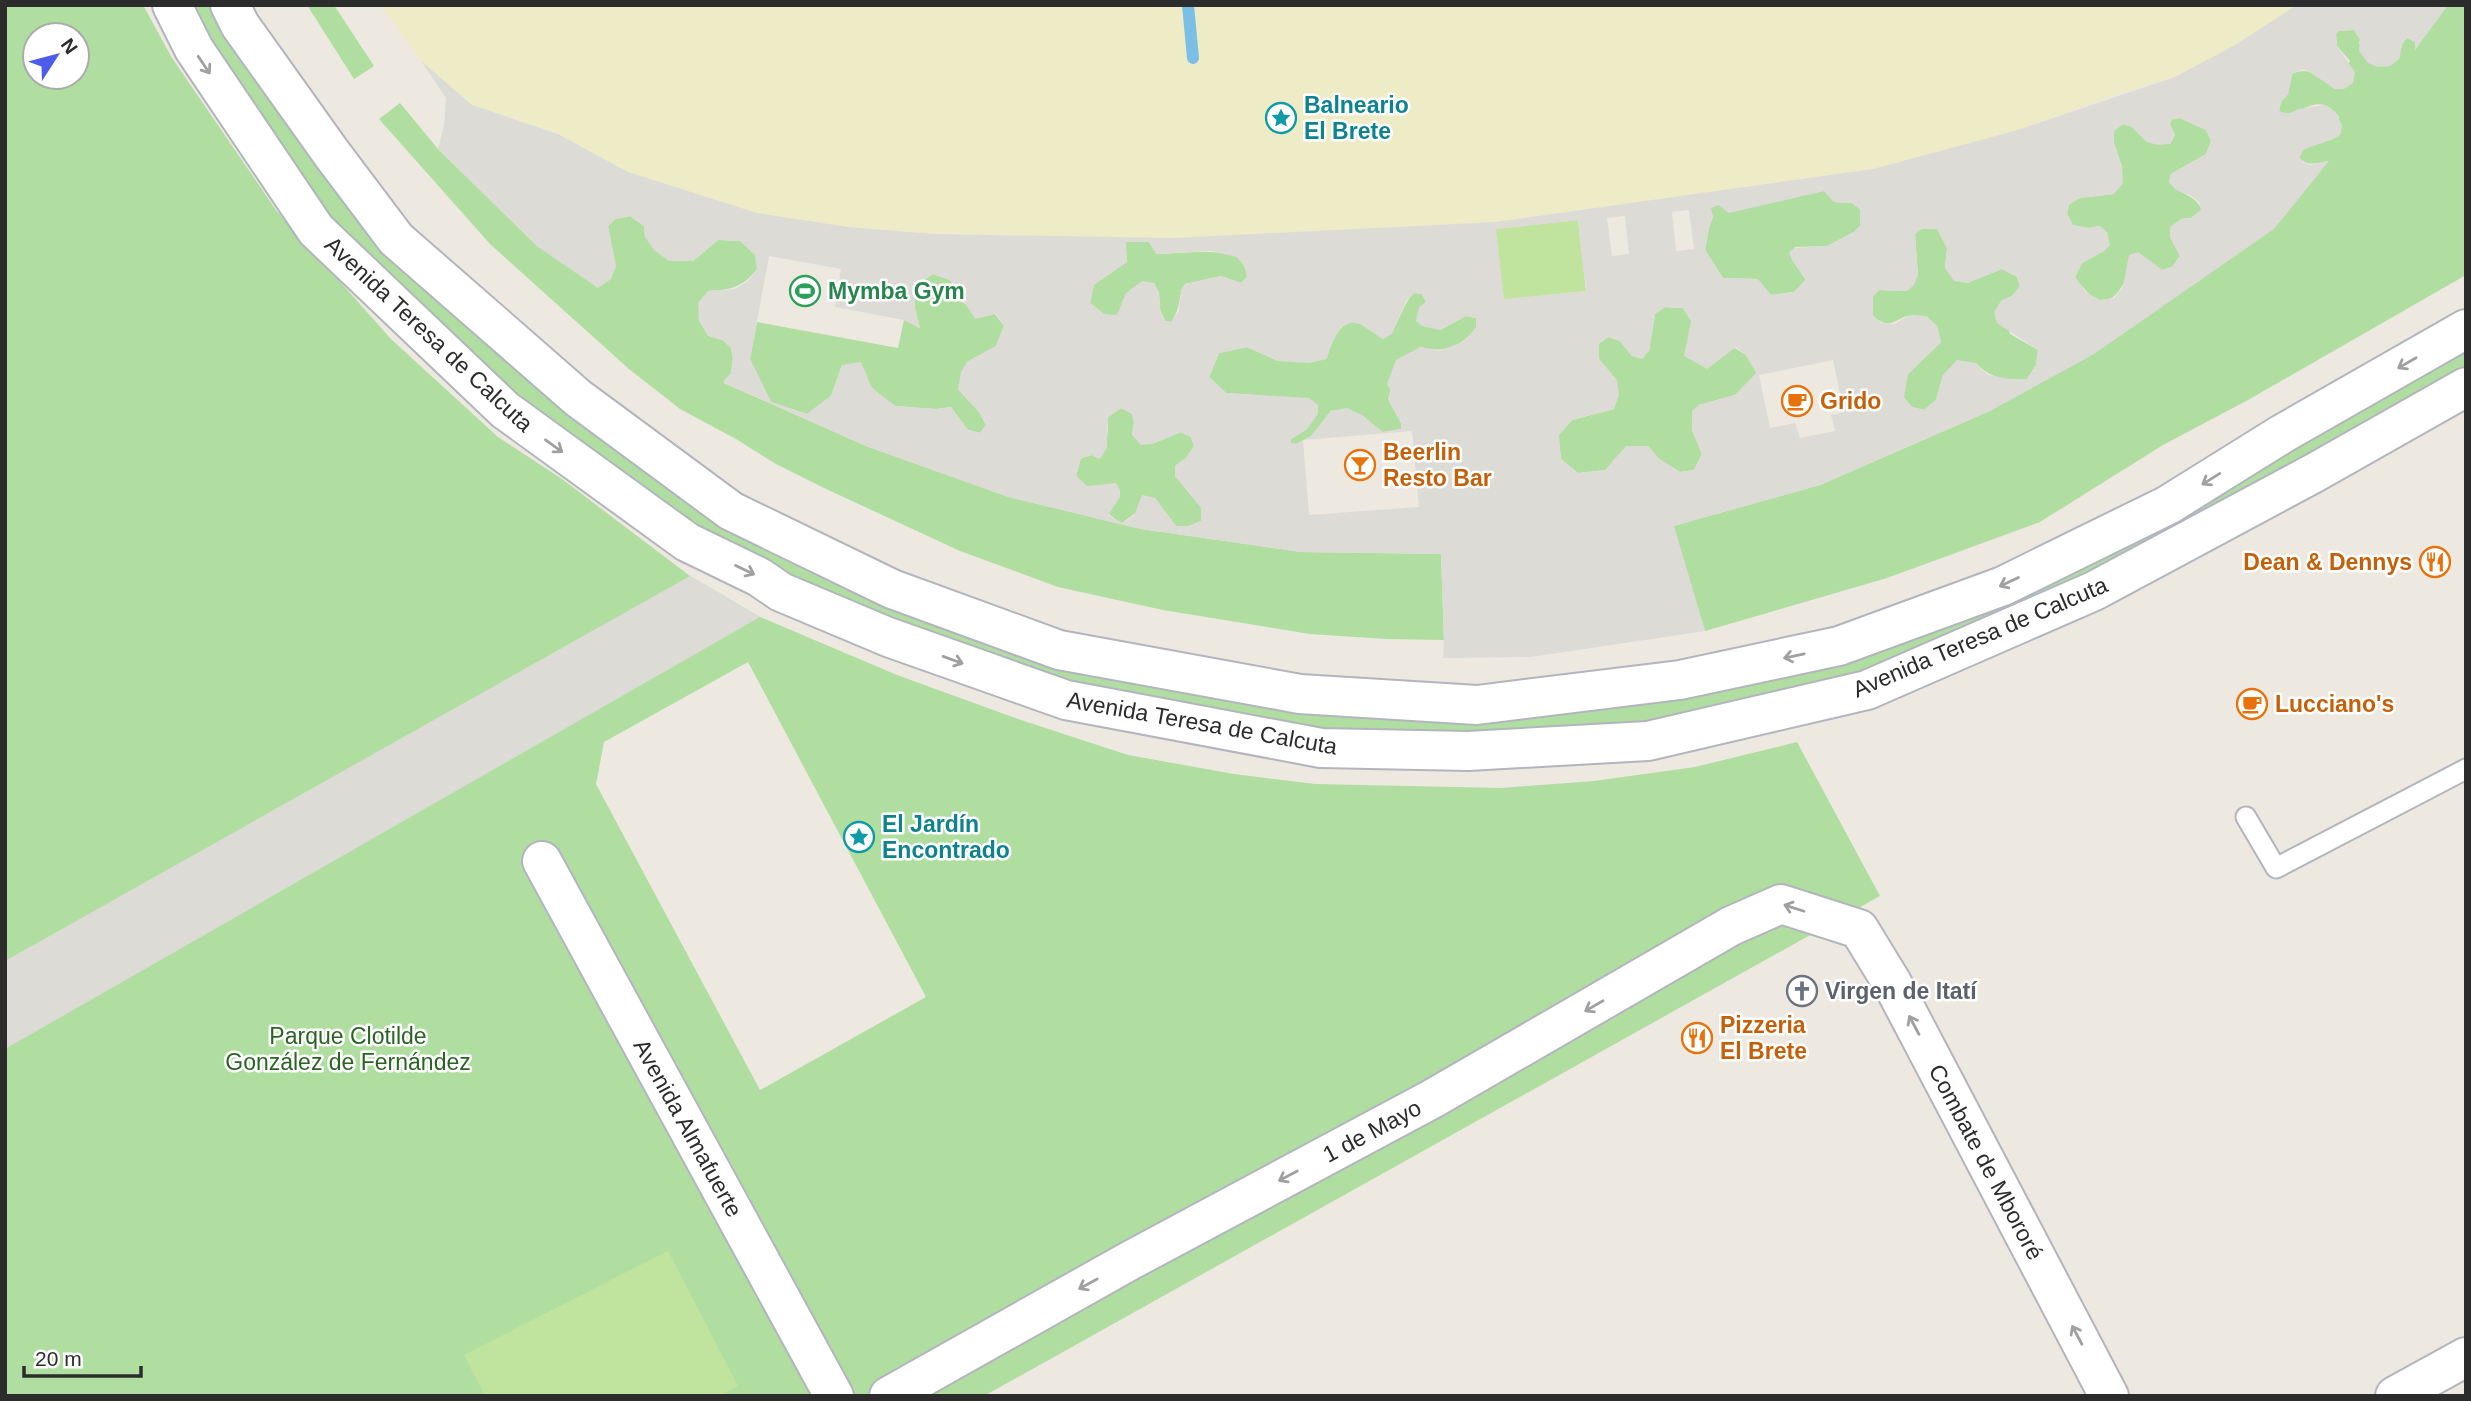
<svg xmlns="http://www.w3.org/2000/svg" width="2471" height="1401" viewBox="0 0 2471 1401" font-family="Arial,sans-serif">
<rect width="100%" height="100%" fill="#ede8e0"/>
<g fill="#b0dea1" fill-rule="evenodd">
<path d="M 5,5 L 143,5 L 172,58 L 276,210 L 391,339 L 498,437 L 562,479 L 690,576 L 760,617 L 897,675 L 1018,719 L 1128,755 L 1234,774 L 1315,784 L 1501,788 L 1594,781 L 1695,767 L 1797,742 L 1880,896 L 984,1396 L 5,1396 ZM 35,35 L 77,35 L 77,77 L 35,77 ZM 748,662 L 926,997 L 760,1090 L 596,784 L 604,742 Z"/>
<path d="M 190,5 L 216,5 L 539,386 L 967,625 L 1324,707 L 1852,657 L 2466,342 L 2466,366 L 2091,581 L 1856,677 L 1649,727 L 1494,737 L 1322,735 L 1070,688 L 763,570 L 687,525 L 525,407 L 332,220 L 208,42 Z"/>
<path d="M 307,5 L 334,5 L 374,66 L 354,79 Z"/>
<path d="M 2448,5 L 2466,5 L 2466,275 L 2248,400 L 2163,445 L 2040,522 L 1887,578 L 1705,631 L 1673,526 L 1820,485 L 1992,410 L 2328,161 C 2316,163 2307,167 2299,157 L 2304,149 L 2333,139 L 2339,117 C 2319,90 2305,114 2283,114 L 2279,111 L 2281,102 L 2288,94 L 2292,74 C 2309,65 2322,78 2335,89 L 2350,61 L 2337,46 L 2336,34 L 2338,31 L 2354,30 L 2360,39 L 2359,44 L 2399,59 L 2402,44 L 2407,38 L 2416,42 L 2415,48 Z"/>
<path d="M 400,103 L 438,149 L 538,247 L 616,267 L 608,226 L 615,219 L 630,216 L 644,226 L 645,237 L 693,261 L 718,240 L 740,241 L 756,255 L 757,269 C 743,287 731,290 708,291 L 724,341 L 731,348 L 733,358 L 731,373 L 724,383 L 866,446 L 1009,497 L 1141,529 L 1301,552 L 1441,554 L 1444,640 L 1386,639 L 1310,634 L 1163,610 L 1058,587 L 960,551 L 824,488 L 776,464 L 736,439 L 680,409 L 629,369 L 490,244 L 379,119 Z"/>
<path d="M 2180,118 L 2206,130 L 2211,141 L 2206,154 L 2171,174 L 2169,182 C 2178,194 2195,194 2202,210 L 2191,218 L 2181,219 L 2170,237 L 2180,256 L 2172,267 L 2162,270 L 2138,253 C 2123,287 2109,327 2075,277 L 2082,263 L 2104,251 L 2100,226 L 2088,228 L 2073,225 L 2067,214 L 2069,204 L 2080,198 L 2114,194 L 2122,167 L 2114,143 L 2114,131 L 2123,124 L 2132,127 L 2147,142 L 2170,144 L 2175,135 L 2170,125 L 2171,119 Z"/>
<path d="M 1824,191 L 1834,202 L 1852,203 L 1860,209 L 1860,226 L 1854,232 L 1827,246 L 1795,247 L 1792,260 L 1806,280 L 1794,292 L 1771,295 L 1757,279 L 1723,278 L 1705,250 L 1709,228 L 1713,217 L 1710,208 L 1718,205 L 1785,199 Z"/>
<path d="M 1922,228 L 1937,229 L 1947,248 L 1945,268 L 1967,283 L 2002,269 L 2017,277 L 2020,286 L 2012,296 L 2001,301 L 2010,334 L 2038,350 L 2036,365 L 2027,379 C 2005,381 1990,378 1976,363 L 1943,375 L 1936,400 L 1924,410 L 1912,407 L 1903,397 L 1908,374 L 1941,342 L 1937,326 L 1926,316 C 1920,316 1912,315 1907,316 C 1891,322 1889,329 1873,316 L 1873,296 L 1879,290 L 1907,291 L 1918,275 L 1915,234 Z"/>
<path d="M 1125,242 L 1149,242 L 1157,254 C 1175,254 1223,248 1237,257 C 1244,261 1246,270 1247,277 L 1241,283 L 1221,276 L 1185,284 C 1177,297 1182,307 1171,322 L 1165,321 L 1160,309 L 1159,292 L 1117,316 L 1104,314 L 1090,303 L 1094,284 L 1127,262 Z"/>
<path d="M 933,274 L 950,280 L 963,303 L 995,314 L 1004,326 L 996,346 L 967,362 L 958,389 L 979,412 L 986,425 L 980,433 L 968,430 L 951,407 L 936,409 L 895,406 L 842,365 L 831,396 L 807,414 L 771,402 L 750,359 L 757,322 L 898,348 L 904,320 L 920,328 L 915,309 L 914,286 Z"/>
<path d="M 1414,293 L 1422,294 L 1440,330 L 1466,316 L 1476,318 L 1476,328 C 1459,348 1447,353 1420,347 L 1391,390 L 1388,399 L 1401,423 L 1401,429 L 1383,432 C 1362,420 1359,406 1331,411 L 1311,436 L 1296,444 L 1291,443 L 1291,439 L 1307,429 L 1255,395 L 1226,393 L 1209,377 L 1219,353 L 1247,347 L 1278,361 L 1326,359 C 1331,346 1339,317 1358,323 C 1366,326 1375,334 1383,339 C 1400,329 1400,306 1414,293 Z"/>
<path d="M 1665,307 L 1683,308 L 1691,321 L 1746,355 L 1757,373 L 1735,395 L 1699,405 L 1692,430 L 1702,454 L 1694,470 L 1680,472 L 1659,459 L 1648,446 L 1606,470 L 1578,473 L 1561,459 L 1558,435 L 1572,420 L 1614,409 L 1617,381 L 1599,359 L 1599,344 L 1608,337 L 1620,341 L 1632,356 L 1649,351 L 1655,314 Z"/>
<path d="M 1121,408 L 1132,414 L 1134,422 L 1132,435 L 1152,444 L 1181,432 L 1191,437 L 1194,446 L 1186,458 L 1175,466 L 1175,476 L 1202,508 L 1201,521 L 1188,527 L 1176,526 L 1155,498 L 1122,523 C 1101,512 1093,492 1076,476 L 1081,458 L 1092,455 L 1100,459 L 1108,432 L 1108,417 Z"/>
</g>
<path fill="#eeecc6" d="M 381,5 L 2297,5 L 2235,45 L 2175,77 L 2121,93 L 2018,130 L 1873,169 L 1495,222 L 1174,238 L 934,234 L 848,227 L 757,213 L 628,172 L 558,134 L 472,105 L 421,61 Z"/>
<g fill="#c0e49e">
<path d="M 1578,220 L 1586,291 L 1503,300 L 1495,229 Z"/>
<path d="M 668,1251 L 738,1386 L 719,1396 L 485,1396 L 464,1355 Z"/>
</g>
<g fill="#dddbd6" fill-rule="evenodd">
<path d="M 2297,5 L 2448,5 L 2415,50 L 2415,42 L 2407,38 L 2402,44 L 2399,59 L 2390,66 L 2377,67 L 2368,63 L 2359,51 L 2360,39 L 2354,30 L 2338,31 L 2336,34 L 2337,46 L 2355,72 L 2353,83 L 2344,89 L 2335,89 L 2308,71 L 2303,69 L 2292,74 L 2288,94 L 2281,102 L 2279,111 L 2288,114 L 2299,109 L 2325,105 L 2335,112 L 2342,125 L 2341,133 L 2338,137 L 2304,149 L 2299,157 L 2303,162 L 2310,165 L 2329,161 L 2274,229 L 2094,354 L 1992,410 L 1820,485 L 1674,526 L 1705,631 L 1531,657 L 1443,658 L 1444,640 L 1441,554 L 1301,552 L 1141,529 L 1008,497 L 866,446 L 723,382 L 731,373 L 733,358 L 731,348 L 724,341 L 708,336 L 699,321 L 698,303 L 708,291 L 735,289 L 748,281 L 757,269 L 755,255 L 740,241 L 718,240 L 693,261 L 669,261 L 654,250 L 645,237 L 644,226 L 630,216 L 615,219 L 608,226 L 616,267 L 611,279 L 598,288 L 538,247 L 438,149 L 444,126 L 446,98 L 421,61 L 472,105 L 558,134 L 628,172 L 757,213 L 848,227 L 934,234 L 1174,238 L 1495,222 L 1873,169 L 2018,130 L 2175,77 L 2235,45 ZM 2180,118 L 2206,130 L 2211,141 L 2206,154 L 2171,174 L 2169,182 L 2176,190 L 2190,195 L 2199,202 L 2201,210 L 2191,218 L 2181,219 L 2170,227 L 2170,237 L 2180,256 L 2172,267 L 2162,270 L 2138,252 L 2129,255 L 2123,287 L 2114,298 L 2100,300 L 2085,292 L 2075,277 L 2082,263 L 2104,251 L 2110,245 L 2107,232 L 2100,226 L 2088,228 L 2073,225 L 2067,214 L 2069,205 L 2080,198 L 2114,194 L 2123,183 L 2122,167 L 2114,143 L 2114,131 L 2123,124 L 2132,127 L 2147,142 L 2158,145 L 2170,144 L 2175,135 L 2170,125 L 2171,120 ZM 1824,191 L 1834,202 L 1852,203 L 1860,209 L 1860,226 L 1854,232 L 1827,246 L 1795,248 L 1789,252 L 1792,260 L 1806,279 L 1794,292 L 1771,295 L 1758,279 L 1723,278 L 1705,250 L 1709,228 L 1713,217 L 1711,208 L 1718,205 L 1729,213 ZM 1689,210 L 1694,249 L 1676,251 L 1672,212 ZM 1625,216 L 1629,254 L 1612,256 L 1607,218 ZM 1578,220 L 1586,291 L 1504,299 L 1496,229 ZM 1922,229 L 1937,229 L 1947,248 L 1945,268 L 1954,281 L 1967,283 L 2002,269 L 2017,277 L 2020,286 L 2012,296 L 2001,301 L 1994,312 L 1997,323 L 2038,350 L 2036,365 L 2027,379 L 2016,380 L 1988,375 L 1976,363 L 1957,360 L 1943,375 L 1936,400 L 1924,410 L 1912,407 L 1904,397 L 1908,374 L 1941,342 L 1937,326 L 1926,316 L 1908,316 L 1895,324 L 1882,323 L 1873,316 L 1873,296 L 1879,290 L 1907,291 L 1914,285 L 1918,275 L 1915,234 ZM 1126,242 L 1149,242 L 1156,254 L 1211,251 L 1237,257 L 1245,267 L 1247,277 L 1241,283 L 1221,276 L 1185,284 L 1181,290 L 1179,311 L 1171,322 L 1165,321 L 1160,309 L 1159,292 L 1154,283 L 1142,281 L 1126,293 L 1117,315 L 1104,314 L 1090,303 L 1094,285 L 1127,262 ZM 769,256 L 841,269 L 835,307 L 904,320 L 920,328 L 915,309 L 914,286 L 933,274 L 950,280 L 975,319 L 996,314 L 1004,326 L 996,346 L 967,362 L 961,372 L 958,389 L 979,412 L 986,424 L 980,433 L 968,430 L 951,407 L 936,409 L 895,406 L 872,388 L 861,362 L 842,365 L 831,396 L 807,414 L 771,402 L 750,359 ZM 1414,293 L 1422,294 L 1426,302 L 1419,307 L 1416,321 L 1422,326 L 1440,330 L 1466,316 L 1476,318 L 1476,328 L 1463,342 L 1439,351 L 1420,347 L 1396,360 L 1387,384 L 1391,391 L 1388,399 L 1401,423 L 1401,429 L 1383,432 L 1362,415 L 1347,408 L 1331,411 L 1311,436 L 1296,444 L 1291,443 L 1291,439 L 1307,429 L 1318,414 L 1318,405 L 1309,398 L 1226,393 L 1209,377 L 1219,353 L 1247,347 L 1278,361 L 1309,363 L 1327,359 L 1331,344 L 1341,327 L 1352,322 L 1360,324 L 1383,339 L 1392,334 L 1406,301 ZM 1665,307 L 1683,308 L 1691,321 L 1684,356 L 1707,369 L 1736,347 L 1746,355 L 1756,373 L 1735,395 L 1699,405 L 1692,411 L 1692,430 L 1702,454 L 1694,470 L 1680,472 L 1659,459 L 1648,446 L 1626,446 L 1605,470 L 1578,473 L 1561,459 L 1559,435 L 1572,420 L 1614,409 L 1619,395 L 1617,380 L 1599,359 L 1599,344 L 1608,337 L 1620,341 L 1632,356 L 1642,359 L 1649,351 L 1655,314 ZM 1833,360 L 1844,412 L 1831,415 L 1835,431 L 1800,438 L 1795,423 L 1770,428 L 1759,375 ZM 1121,408 L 1132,414 L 1134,422 L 1132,435 L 1141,445 L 1152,444 L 1181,432 L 1191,437 L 1194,446 L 1186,458 L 1175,466 L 1175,476 L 1201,508 L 1201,521 L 1188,526 L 1176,526 L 1155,498 L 1142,495 L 1134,516 L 1122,523 L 1108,515 L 1120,497 L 1120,490 L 1116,483 L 1087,486 L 1076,476 L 1081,458 L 1092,455 L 1100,459 L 1107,448 L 1108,417 ZM 1412,431 L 1419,507 L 1309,515 L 1303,440 Z"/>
<path d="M 690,576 L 760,617 L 5,1049 L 5,961 Z"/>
</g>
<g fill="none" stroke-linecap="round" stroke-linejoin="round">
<path stroke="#7cbfe5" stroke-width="12" d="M 1188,5 L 1193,58"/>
<g stroke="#b3b5be" stroke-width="23">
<path id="service" d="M 2246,817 L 2276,868 L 2466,769"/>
</g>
<g stroke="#b3b5be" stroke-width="42">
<g id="minor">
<path d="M 889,1396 L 1131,1260 L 1432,1099 L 1731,926 L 1781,904 L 1859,929 L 1892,983 L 2109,1396"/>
<path d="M 2395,1396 L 2466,1357"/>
</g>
</g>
<g stroke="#b3b5be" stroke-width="42">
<g id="secondary">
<path d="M 172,5 L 194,49 L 316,230 L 505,410 L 687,542 L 759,577 L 781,592 L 888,637 L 1066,700 L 1321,748 L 1468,751 L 1648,741 L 1867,690 L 2094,591 L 2314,473 L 2466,387"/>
<path d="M 230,5 L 240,25 L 332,154 L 396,239 L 578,398 L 731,511 L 892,589 L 1059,650 L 1300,694 L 1477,705 L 1680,680 L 1839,646 L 2003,586 L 2168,505 L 2282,434 L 2466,329"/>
<path d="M 542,861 L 834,1396"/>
</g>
</g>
<use href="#service" stroke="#fff" stroke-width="19"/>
<use href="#minor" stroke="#fff" stroke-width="38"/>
<use href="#secondary" stroke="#fff" stroke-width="38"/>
</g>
<defs><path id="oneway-shaft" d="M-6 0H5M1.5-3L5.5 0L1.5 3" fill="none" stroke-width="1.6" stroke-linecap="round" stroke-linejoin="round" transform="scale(1.75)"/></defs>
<g stroke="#a0a0a0">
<use href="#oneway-shaft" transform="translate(204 65) rotate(56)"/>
<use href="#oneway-shaft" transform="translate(2407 363) rotate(150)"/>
<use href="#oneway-shaft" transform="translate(554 446) rotate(36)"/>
<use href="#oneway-shaft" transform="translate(2211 479) rotate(148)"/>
<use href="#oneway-shaft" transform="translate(745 570) rotate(26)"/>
<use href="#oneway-shaft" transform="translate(2009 582) rotate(155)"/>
<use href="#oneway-shaft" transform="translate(1794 656) rotate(168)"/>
<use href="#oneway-shaft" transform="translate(953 660) rotate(20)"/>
<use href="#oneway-shaft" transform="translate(1794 908) rotate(-162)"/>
<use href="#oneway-shaft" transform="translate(1594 1006) rotate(150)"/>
<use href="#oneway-shaft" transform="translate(1914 1025) rotate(-118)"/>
<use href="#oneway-shaft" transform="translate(1288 1176) rotate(152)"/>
<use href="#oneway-shaft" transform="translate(1088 1284) rotate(151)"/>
<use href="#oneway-shaft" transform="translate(2077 1335) rotate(-118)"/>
</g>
<defs>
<g id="sight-ring" transform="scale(1.575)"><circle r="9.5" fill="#fff" stroke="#0f9aa8" stroke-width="1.5"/><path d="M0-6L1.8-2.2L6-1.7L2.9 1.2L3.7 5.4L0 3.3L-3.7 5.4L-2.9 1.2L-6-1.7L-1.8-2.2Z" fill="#0f9aa8"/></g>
<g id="stadium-ring" transform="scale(1.575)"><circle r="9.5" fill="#fff" stroke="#2e9e5b" stroke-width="1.5"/><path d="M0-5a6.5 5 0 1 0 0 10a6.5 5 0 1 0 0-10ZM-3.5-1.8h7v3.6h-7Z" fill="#2e9e5b"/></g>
<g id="cafe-ring" transform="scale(1.575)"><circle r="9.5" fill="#fff" stroke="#e8710a" stroke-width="1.5"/><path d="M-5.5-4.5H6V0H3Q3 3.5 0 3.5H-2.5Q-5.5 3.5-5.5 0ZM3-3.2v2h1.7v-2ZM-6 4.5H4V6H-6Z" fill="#e8710a"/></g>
<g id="bar-ring" transform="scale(1.575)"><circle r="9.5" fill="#fff" stroke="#e8710a" stroke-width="1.5"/><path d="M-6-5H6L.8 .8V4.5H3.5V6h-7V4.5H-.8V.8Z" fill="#e8710a"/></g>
<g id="restaurant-ring" transform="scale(1.575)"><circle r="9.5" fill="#fff" stroke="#e8710a" stroke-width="1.5"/><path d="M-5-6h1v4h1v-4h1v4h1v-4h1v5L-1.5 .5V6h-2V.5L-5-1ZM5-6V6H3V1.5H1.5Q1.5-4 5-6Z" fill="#e8710a"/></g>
<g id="church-ring" transform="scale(1.575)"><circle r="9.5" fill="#fff" stroke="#6b7280" stroke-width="1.5"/><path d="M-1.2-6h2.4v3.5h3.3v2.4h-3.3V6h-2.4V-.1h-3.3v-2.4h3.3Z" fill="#6b7280"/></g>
</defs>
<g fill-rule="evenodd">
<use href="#sight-ring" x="1281" y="118"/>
<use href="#stadium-ring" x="805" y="291"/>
<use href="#cafe-ring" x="1797" y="401"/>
<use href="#bar-ring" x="1360" y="465"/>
<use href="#restaurant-ring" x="2435" y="562"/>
<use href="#cafe-ring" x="2252" y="704"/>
<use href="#sight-ring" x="859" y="837"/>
<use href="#church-ring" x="1802" y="991"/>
<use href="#restaurant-ring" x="1697" y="1038"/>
</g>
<g text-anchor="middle" stroke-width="5" stroke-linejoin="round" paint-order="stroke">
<g font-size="23" font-weight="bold" fill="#0d838f" stroke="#fff" text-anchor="start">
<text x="1304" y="113">Balneario<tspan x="1304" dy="26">El Brete</tspan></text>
<text x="882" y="832">El Jardín<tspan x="882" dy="26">Encontrado</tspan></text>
</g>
<g font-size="23" font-weight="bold" fill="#27864d" stroke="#fff" text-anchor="start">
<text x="828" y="299">Mymba Gym</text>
</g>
<g font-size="23" fill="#2c2c2c" stroke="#fff">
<text transform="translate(429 334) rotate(43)" y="8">Avenida Teresa de Calcuta</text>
<text transform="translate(1980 637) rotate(-23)" y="8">Avenida Teresa de Calcuta</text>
<text transform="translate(1202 723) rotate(10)" y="8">Avenida Teresa de Calcuta</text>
<text transform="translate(688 1128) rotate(61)" y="8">Avenida Almafuerte</text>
<text transform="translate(1372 1131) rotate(-28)" y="8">1 de Mayo</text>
<text transform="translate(1986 1162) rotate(62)" y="8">Combate de Mbororé</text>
</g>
<g font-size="23" font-weight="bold" fill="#c56008" stroke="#fff" text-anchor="start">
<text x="1820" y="409">Grido</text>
<text x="1383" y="460">Beerlin<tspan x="1383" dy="26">Resto Bar</tspan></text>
<text x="2412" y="570" text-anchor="end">Dean &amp; Dennys</text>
<text x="2275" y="712">Lucciano's</text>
<text x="1720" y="1033">Pizzeria<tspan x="1720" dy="26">El Brete</tspan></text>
</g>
<g font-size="23" font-weight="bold" fill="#5b616d" stroke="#fff" text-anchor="start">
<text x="1825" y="999">Virgen de Itatí</text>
</g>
<g font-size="23" fill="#296421" stroke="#fff">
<text x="348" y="1044">Parque Clotilde<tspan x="348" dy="26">González de Fernández</tspan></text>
</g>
</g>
<rect width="2471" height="1401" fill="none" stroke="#2c2c2c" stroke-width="14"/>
<g transform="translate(56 56) rotate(54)"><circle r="33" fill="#ffffff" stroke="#ababab" stroke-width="2"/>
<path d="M0-5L12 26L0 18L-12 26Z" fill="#4e5ceb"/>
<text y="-10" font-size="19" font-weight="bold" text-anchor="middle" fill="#2c2c2c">N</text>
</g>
<path d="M24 1366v10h117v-10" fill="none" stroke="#2c2c2c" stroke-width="3.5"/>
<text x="35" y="1366" font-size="21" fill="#2c2c2c" stroke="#ffffff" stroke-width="5" paint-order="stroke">20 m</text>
</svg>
